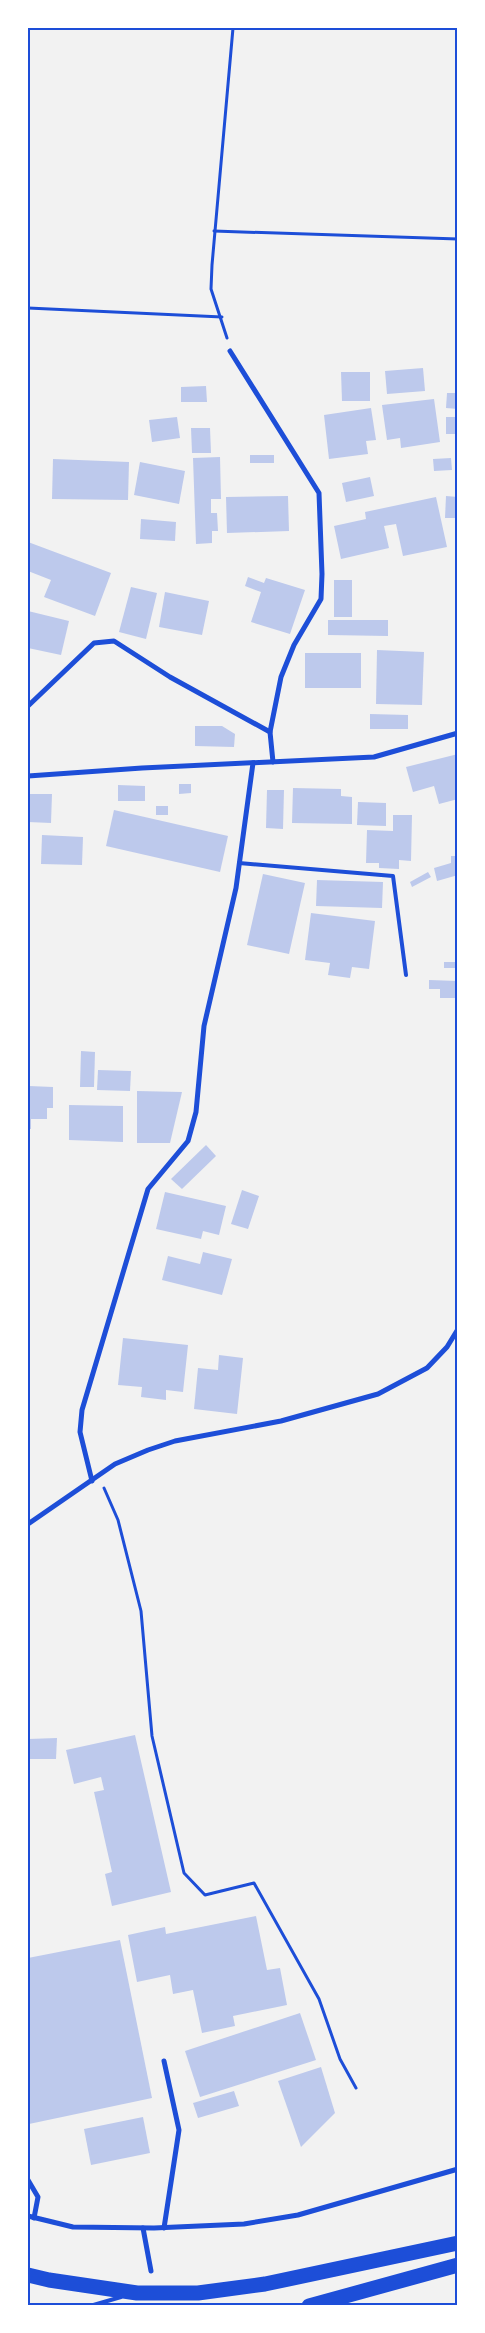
<svg xmlns="http://www.w3.org/2000/svg" width="485" height="2333" viewBox="0 0 485 2333" font-family="'Titillium Web',sans-serif">
<rect width="100%" height="100%" fill="#f2f2f2"/>
<g fill="#bdc9ec">
<path d="M 423,368 L 425,391 L 387,394 L 385,371 Z"/>
<path d="M 341,372 L 370,372 L 370,401 L 342,401 Z"/>
<path d="M 206,386 L 207,402 L 181,402 L 181,387 Z"/>
<path d="M 447,393 L 458,393 L 458,409 L 446,408 Z"/>
<path d="M 434,399 L 440,442 L 401,448 L 400,438 L 387,440 L 382,405 Z"/>
<path d="M 371,408 L 376,440 L 366,441 L 368,454 L 329,459 L 324,415 Z"/>
<path d="M 177,417 L 180,438 L 152,442 L 149,420 Z"/>
<rect x="446" y="417" width="12" height="17"/>
<path d="M 191,428 L 210,428 L 211,453 L 192,453 Z"/>
<rect x="250" y="455" width="24" height="8"/>
<path d="M 220,457 L 221,499 L 211,499 L 211,513 L 217,513 L 218,531 L 212,531 L 212,543 L 196,544 L 193,458 Z"/>
<path d="M 451,458 L 452,470 L 434,471 L 433,459 Z"/>
<path d="M 53,459 L 129,462 L 128,500 L 52,499 Z"/>
<path d="M 140,462 L 185,471 L 179,504 L 134,495 Z"/>
<path d="M 370,477 L 374,496 L 346,502 L 342,483 Z"/>
<path d="M 288,496 L 289,531 L 227,533 L 226,497 Z"/>
<path d="M 446,496 L 458,497 L 458,518 L 445,518 Z"/>
<path d="M 436,497 L 447,547 L 403,556 L 396,524 L 384,526 L 389,548 L 341,559 L 334,526 L 366,519 L 365,512 Z"/>
<path d="M 141,519 L 176,522 L 175,541 L 140,539 Z"/>
<path d="M 28,542 L 111,573 L 95,616 L 44,597 L 51,580 L 28,571 Z"/>
<path d="M 248,577 L 264,583 L 266,578 L 305,590 L 290,634 L 251,622 L 261,592 L 245,586 Z"/>
<rect x="334" y="580" width="18" height="37"/>
<path d="M 131,587 L 157,593 L 146,639 L 119,632 Z"/>
<path d="M 165,592 L 209,601 L 202,635 L 159,627 Z"/>
<path d="M 28,611 L 69,621 L 61,655 L 28,648 Z"/>
<path d="M 328,620 L 388,620 L 388,636 L 328,635 Z"/>
<path d="M 377,650 L 424,652 L 422,705 L 376,704 Z"/>
<rect x="305" y="653" width="56" height="35"/>
<path d="M 370,714 L 408,715 L 408,729 L 370,729 Z"/>
<path d="M 195,726 L 222,726 L 235,734 L 234,747 L 195,746 Z"/>
<path d="M 458,754 L 458,799 L 439,804 L 434,786 L 413,792 L 406,767 Z"/>
<path d="M 179,784 L 191,784 L 191,793 L 179,794 Z"/>
<path d="M 118,785 L 145,786 L 145,801 L 118,801 Z"/>
<path d="M 293,788 L 341,789 L 341,796 L 352,797 L 352,824 L 292,823 Z"/>
<path d="M 267,790 L 284,790 L 283,829 L 266,828 Z"/>
<path d="M 28,794 L 52,794 L 51,823 L 28,822 Z"/>
<path d="M 358,802 L 386,803 L 386,826 L 357,825 Z"/>
<rect x="156" y="806" width="12" height="9"/>
<path d="M 114,810 L 228,836 L 220,872 L 106,846 Z"/>
<path d="M 393,815 L 412,815 L 411,861 L 399,860 L 399,869 L 379,868 L 379,863 L 366,863 L 367,830 L 393,831 Z"/>
<path d="M 42,835 L 83,837 L 82,865 L 41,864 Z"/>
<path d="M 451,856 L 458,856 L 458,875 L 437,881 L 434,868 L 451,863 Z"/>
<path d="M 428,872 L 431,877 L 412,887 L 410,882 Z"/>
<path d="M 263,874 L 305,883 L 289,954 L 247,945 Z"/>
<path d="M 317,880 L 383,882 L 382,908 L 316,906 Z"/>
<path d="M 311,913 L 375,921 L 369,969 L 352,967 L 350,978 L 328,975 L 330,963 L 305,960 Z"/>
<rect x="444" y="962" width="14" height="6"/>
<path d="M 429,980 L 458,981 L 458,998 L 440,998 L 440,989 L 429,989 Z"/>
<path d="M 81,1051 L 95,1052 L 94,1087 L 80,1087 Z"/>
<path d="M 98,1070 L 131,1071 L 130,1091 L 97,1090 Z"/>
<path d="M 29,1086 L 53,1087 L 53,1108 L 47,1108 L 47,1119 L 31,1119 L 31,1129 L 28,1129 Z"/>
<path d="M 137,1091 L 182,1092 L 170,1143 L 137,1143 Z"/>
<path d="M 69,1105 L 123,1106 L 123,1142 L 69,1140 Z"/>
<path d="M 206,1145 L 216,1156 L 182,1189 L 171,1179 Z"/>
<rect x="28" y="1153" width="2" height="17"/>
<path d="M 242,1190 L 259,1196 L 248,1229 L 231,1224 Z"/>
<path d="M 165,1192 L 226,1206 L 219,1235 L 203,1231 L 201,1239 L 156,1229 Z"/>
<path d="M 203,1252 L 232,1259 L 222,1295 L 162,1280 L 168,1256 L 200,1264 Z"/>
<path d="M 123,1338 L 188,1345 L 183,1392 L 166,1390 L 166,1400 L 141,1397 L 142,1387 L 118,1385 Z"/>
<path d="M 219,1355 L 243,1358 L 237,1414 L 194,1409 L 198,1368 L 218,1370 Z"/>
<path d="M 135,1735 L 171,1892 L 112,1906 L 105,1874 L 112,1872 L 94,1792 L 104,1790 L 101,1777 L 74,1784 L 66,1750 Z"/>
<path d="M 57,1738 L 56,1759 L 28,1759 L 28,1739 Z"/>
<path d="M 256,1916 L 267,1970 L 280,1968 L 287,2005 L 233,2016 L 235,2026 L 202,2033 L 193,1990 L 173,1994 L 170,1975 L 137,1982 L 128,1935 L 165,1927 L 166,1934 Z"/>
<path d="M 120,1940 L 152,2098 L 29,2124 L 28,1958 Z"/>
<path d="M 300,2013 L 316,2060 L 200,2097 L 185,2051 Z"/>
<path d="M 321,2067 L 335,2113 L 301,2147 L 278,2081 Z"/>
<path d="M 234,2091 L 239,2106 L 198,2118 L 193,2103 Z"/>
<path d="M 143,2117 L 150,2153 L 91,2165 L 84,2129 Z"/>
</g>
<g fill="none" stroke-linecap="round" stroke-linejoin="round">
<g stroke="#1d4ed8" stroke-width="3">
<path d="M 214,231 L 458,239"/>
<path d="M 28,308 L 222,317"/>
<path d="M 227,338 L 211,289 L 212,265 L 233,28"/>
<path d="M 104,1488 L 118,1520 L 141,1611 L 152,1736 L 184,1873 L 205,1895 L 254,1883 L 319,1999 L 340,2059 L 356,2088"/>
</g>
<g stroke="#1d4ed8" stroke-width="4">
<path d="M 239,863 L 393,876 L 406,975"/>
<path d="M 90,2306 L 121,2297"/>
</g>
<g stroke="#1d4ed8" stroke-width="5">
<path d="M 230,351 L 319,493 L 322,574 L 321,599 L 294,645 L 281,677 L 270,732"/>
<path d="M 28,706 L 94,643 L 114,641 L 170,677 L 270,732 L 273,762"/>
<path d="M 28,776 L 142,768 L 374,757 L 458,733"/>
<path d="M 92,1481 L 80,1432 L 82,1410 L 148,1189 L 188,1141 L 196,1112 L 204,1026 L 236,888 L 253,763"/>
<path d="M 28,1524 L 115,1464 L 148,1450 L 175,1441 L 281,1421 L 378,1394 L 427,1368 L 447,1347 L 458,1329"/>
<path d="M 28,2180 L 38,2197 L 34,2218"/>
<path d="M 28,2216 L 73,2227 L 154,2228 L 244,2224 L 298,2215 L 458,2169"/>
<path d="M 143,2228 L 151,2271"/>
<path d="M 164,2228 L 179,2130 L 164,2061"/>
</g>
<g stroke="#1d4ed8" stroke-width="15">
<path d="M 28,2275 L 49,2280 L 137,2293 L 198,2293 L 265,2284 L 458,2243"/>
<path d="M 309,2306 L 458,2265"/>
</g>
</g>
<rect width="485" height="2333" fill="none" stroke="#ffffff" stroke-width="58"/>
<rect x="29" y="29" width="427" height="2275" fill="none" stroke="#1d4ed8" stroke-width="2"/>
</svg>
